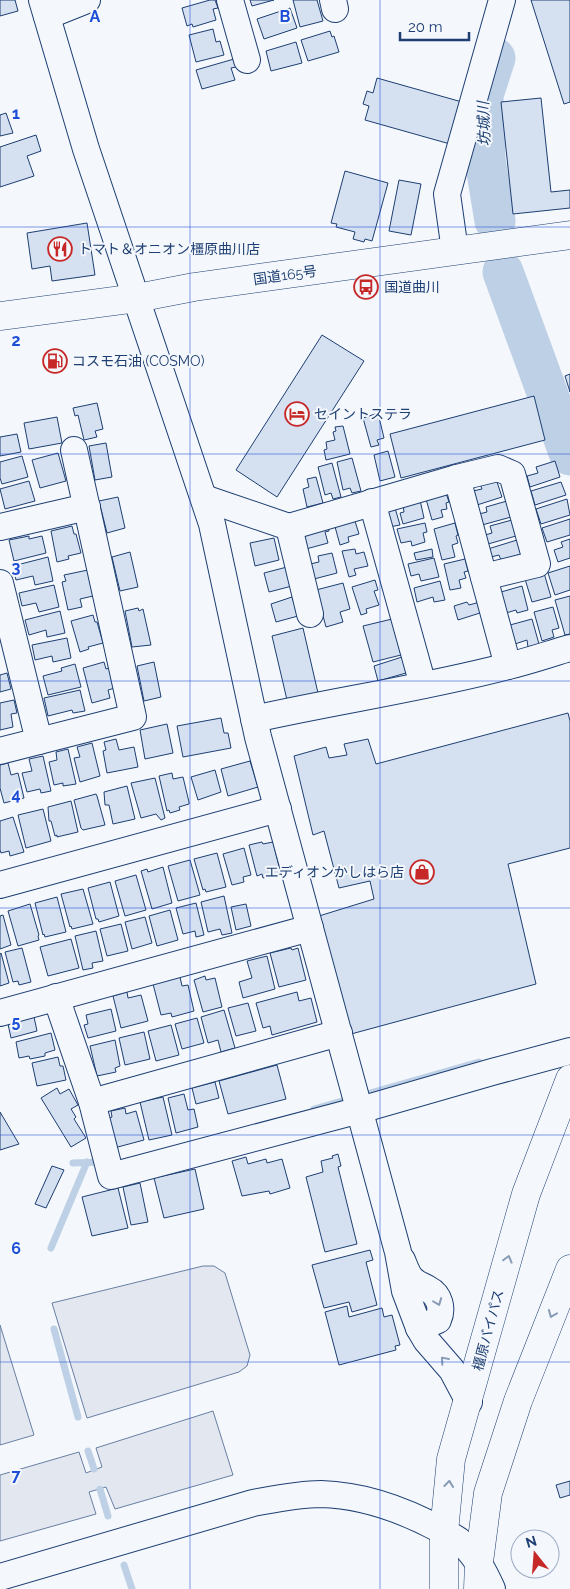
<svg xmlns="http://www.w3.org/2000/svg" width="570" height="1589" viewBox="0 0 570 1589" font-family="Raleway,'Noto Sans JP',sans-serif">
<rect width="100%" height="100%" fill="#f4f7fb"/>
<g fill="#e3e8f0" stroke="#687fa3">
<path d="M 203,1266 L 214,1266 L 225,1273 L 250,1355 L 247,1366 L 239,1372 L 87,1418 L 52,1303 Z"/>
<path d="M 0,1325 L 34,1435 L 0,1445 Z"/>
<path d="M 213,1411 L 233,1475 L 115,1509 L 106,1487 L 89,1492 L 96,1514 L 0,1541 L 0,1475 L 79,1452 L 86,1473 L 102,1467 L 96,1448 Z"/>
</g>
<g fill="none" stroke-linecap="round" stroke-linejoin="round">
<g stroke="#bed0e5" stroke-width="7">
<path d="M 314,1109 L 479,1062"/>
<path d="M 73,1163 L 103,1162"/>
<path d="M 51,1248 L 87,1162"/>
<path d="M 54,1329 L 78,1417"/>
<path d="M 88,1451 L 94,1469"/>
<path d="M 100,1489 L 108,1516"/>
<path d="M 124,1565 L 132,1589"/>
</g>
<g stroke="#bed0e5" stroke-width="41">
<path d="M 495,221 L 485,160 L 483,95 L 495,58"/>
<path d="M 503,272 L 570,455"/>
</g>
</g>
<g fill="#d5e0f0" stroke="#1d3f73">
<path d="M 0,0 L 15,0 L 18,11 L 0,16 Z"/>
<path d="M 210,0 L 215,0 L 218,8 L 213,9 L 216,20 L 193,27 L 192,24 L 187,26 L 182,8 Z"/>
<path d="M 250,0 L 274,0 L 252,6 Z"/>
<path d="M 293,0 L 317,0 L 323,21 L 300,27 Z"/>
<path d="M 531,0 L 570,0 L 570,102 L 564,104 Z"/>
<path d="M 290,8 L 297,28 L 264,39 L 257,19 Z"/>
<path d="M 213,29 L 216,42 L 220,41 L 224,55 L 196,62 L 189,35 Z"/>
<path d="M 330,31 L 332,37 L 334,36 L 339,52 L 308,61 L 301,40 Z"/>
<path d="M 296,42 L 302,63 L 271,71 L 266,51 Z"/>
<path d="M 234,59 L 236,67 L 231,68 L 235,80 L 202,89 L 196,70 Z"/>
<path d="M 377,78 L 462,102 L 450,144 L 365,120 L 369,106 L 363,104 L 367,91 L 373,93 Z"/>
<path d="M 541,98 L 551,192 L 570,190 L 570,208 L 513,214 L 501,102 Z"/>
<path d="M 6,113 L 13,133 L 0,136 L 0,115 Z"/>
<path d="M 36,135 L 41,151 L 27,156 L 34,176 L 0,187 L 0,147 Z"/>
<path d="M 345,171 L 388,183 L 372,241 L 365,239 L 364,242 L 353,239 L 355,232 L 336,227 L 337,224 L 331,223 Z"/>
<path d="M 399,180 L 421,184 L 411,235 L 389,231 Z"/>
<path d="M 87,223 L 95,275 L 52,281 L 50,266 L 32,269 L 27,233 Z"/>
<path d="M 322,335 L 364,361 L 277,497 L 236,470 Z"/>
<path d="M 570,374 L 570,392 L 565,376 Z"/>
<path d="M 534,396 L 545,440 L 401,478 L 390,434 Z"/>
<path d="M 97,403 L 103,429 L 95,431 L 97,437 L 84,440 L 78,415 L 75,416 L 73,408 Z"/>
<path d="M 378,413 L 384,438 L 377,440 L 379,445 L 371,447 L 363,418 Z"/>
<path d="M 57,417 L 62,443 L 29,449 L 24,423 Z"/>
<path d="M 343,426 L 350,454 L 326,460 L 324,450 L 327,449 L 326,442 L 335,440 L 333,432 L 336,431 L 335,427 Z"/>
<path d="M 17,434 L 21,452 L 0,456 L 0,437 Z"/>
<path d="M 106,443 L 112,477 L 95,480 L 89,446 Z"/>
<path d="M 388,451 L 395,477 L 380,481 L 374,455 Z"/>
<path d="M 58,453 L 66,481 L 40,488 L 32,460 Z"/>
<path d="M 22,456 L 28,477 L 2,484 L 0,478 L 0,462 Z"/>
<path d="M 352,458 L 361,491 L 352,493 L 350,488 L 343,490 L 337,462 Z"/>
<path d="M 555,461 L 560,477 L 530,487 L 527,476 L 538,473 L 536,467 Z"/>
<path d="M 332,463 L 341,497 L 333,499 L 331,493 L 325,495 L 318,467 Z"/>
<path d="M 316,477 L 323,503 L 307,507 L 303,489 L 309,487 L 307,479 Z"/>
<path d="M 496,479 L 502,497 L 477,505 L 473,491 L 482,489 L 480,484 Z"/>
<path d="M 29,481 L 35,501 L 5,509 L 0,489 Z"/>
<path d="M 561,482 L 566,495 L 535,505 L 531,491 Z"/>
<path d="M 446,493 L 449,502 L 446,503 L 447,509 L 441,510 L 443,517 L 432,520 L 426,499 Z"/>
<path d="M 118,497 L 125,528 L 107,533 L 99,501 Z"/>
<path d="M 567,499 L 570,515 L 541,524 L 536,509 Z"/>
<path d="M 420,500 L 424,518 L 403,524 L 400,513 L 404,512 L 403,505 Z"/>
<path d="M 507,501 L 511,517 L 482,525 L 479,514 L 487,512 L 486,507 Z"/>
<path d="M 395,508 L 400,525 L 389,527 L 387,510 Z"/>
<path d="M 354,518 L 359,534 L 348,537 L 349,542 L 340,545 L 334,523 Z"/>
<path d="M 570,519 L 570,535 L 547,542 L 542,528 Z"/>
<path d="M 512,520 L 516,536 L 488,544 L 485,535 L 492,533 L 490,526 Z"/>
<path d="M 425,523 L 427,532 L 423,533 L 425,542 L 412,546 L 411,541 L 401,543 L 397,529 Z"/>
<path d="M 455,523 L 458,535 L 456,536 L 458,543 L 452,545 L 455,557 L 442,560 L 434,529 Z"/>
<path d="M 328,525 L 329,531 L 325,532 L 328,543 L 306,549 L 301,531 Z"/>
<path d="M 72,526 L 74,534 L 76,534 L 81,553 L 68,556 L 69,559 L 57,562 L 51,531 Z"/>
<path d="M 29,536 L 29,539 L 42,536 L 46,553 L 14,561 L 9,540 Z"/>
<path d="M 274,538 L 279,560 L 255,566 L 250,543 Z"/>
<path d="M 570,539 L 570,558 L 558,562 L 554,550 L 563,547 L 561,542 Z"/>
<path d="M 517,540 L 521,554 L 501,560 L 499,555 L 491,557 L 488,549 Z"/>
<path d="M 355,549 L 356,554 L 364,552 L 368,566 L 354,569 L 356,575 L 349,577 L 342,551 Z"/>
<path d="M 432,549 L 433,557 L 416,560 L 414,553 Z"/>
<path d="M 130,552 L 138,587 L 120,591 L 112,557 Z"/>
<path d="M 332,553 L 337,573 L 314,579 L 310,564 L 319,562 L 318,556 Z"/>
<path d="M 48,557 L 53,581 L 35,585 L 33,576 L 16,580 L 13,566 Z"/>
<path d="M 434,558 L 439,577 L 421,581 L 419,574 L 411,576 L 408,564 Z"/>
<path d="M 465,559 L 468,571 L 464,572 L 466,578 L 459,580 L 461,588 L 450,590 L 444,564 Z"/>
<path d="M 570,566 L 570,590 L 555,595 L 548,573 Z"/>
<path d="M 287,567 L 292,586 L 269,592 L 264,573 Z"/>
<path d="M 88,570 L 93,596 L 80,599 L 82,607 L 68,610 L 62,582 L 66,581 L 64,575 Z"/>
<path d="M 544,573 L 551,597 L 532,602 L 525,579 Z"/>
<path d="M 375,580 L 378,590 L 374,591 L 379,605 L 366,609 L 367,613 L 361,615 L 352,587 Z"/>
<path d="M 440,581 L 445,600 L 434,602 L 433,597 L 417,602 L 414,588 Z"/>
<path d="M 343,583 L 350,609 L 340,612 L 343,622 L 326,627 L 316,590 Z"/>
<path d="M 54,585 L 59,607 L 39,612 L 36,603 L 22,606 L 19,593 Z"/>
<path d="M 522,586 L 528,610 L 517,613 L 516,610 L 506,613 L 501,592 Z"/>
<path d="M 570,596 L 570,634 L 565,635 L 555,600 Z"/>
<path d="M 292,597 L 298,616 L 276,622 L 271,604 Z"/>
<path d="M 467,602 L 469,605 L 480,602 L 483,612 L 458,620 L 454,606 Z"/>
<path d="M 553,607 L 559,628 L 552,630 L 554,637 L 542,641 L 534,612 Z"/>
<path d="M 138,608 L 139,611 L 143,609 L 151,645 L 132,647 L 125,611 Z"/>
<path d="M 60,611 L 65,633 L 47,637 L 46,630 L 29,635 L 25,620 Z"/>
<path d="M 93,615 L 95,622 L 97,622 L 103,643 L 88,647 L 89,649 L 80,652 L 71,621 Z"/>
<path d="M 392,619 L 401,655 L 373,662 L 363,626 Z"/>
<path d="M 532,619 L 539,644 L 528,647 L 527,640 L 515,644 L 510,625 Z"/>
<path d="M 303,628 L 318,693 L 287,700 L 272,636 Z"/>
<path d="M 67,638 L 71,658 L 53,662 L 52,656 L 35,660 L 32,645 Z"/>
<path d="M 402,657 L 406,673 L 378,681 L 374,666 Z"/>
<path d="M 104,662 L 106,669 L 109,668 L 115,688 L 108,690 L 110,698 L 92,703 L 83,668 Z"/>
<path d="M 154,662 L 161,697 L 144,701 L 137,666 Z"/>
<path d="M 75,664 L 81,687 L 48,695 L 43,676 L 62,671 L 61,668 Z"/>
<path d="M 7,673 L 11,689 L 0,692 L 0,675 Z"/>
<path d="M 80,690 L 85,711 L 73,713 L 72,710 L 48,716 L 44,698 Z"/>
<path d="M 14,700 L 17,713 L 11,714 L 13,727 L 0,730 L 0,703 Z"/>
<path d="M 568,713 L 570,721 L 570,848 L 508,864 L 536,984 L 351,1034 L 319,916 L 374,899 L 370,881 L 339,888 L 324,831 L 313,835 L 294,756 L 326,747 L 329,758 L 347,755 L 344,744 L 368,739 L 376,764 Z"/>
<path d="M 221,718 L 224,733 L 228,733 L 231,748 L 183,757 L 177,726 Z"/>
<path d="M 167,724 L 173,753 L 145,759 L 140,730 Z"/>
<path d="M 116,739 L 119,750 L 134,747 L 138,767 L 107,773 L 103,751 L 106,750 L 104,742 Z"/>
<path d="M 92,743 L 100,776 L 80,782 L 74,758 L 80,757 L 77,747 Z"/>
<path d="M 68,749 L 76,784 L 63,786 L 63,783 L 54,785 L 49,762 L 57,760 L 56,752 Z"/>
<path d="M 43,756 L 51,791 L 41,793 L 40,789 L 27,792 L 22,773 L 32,771 L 29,759 Z"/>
<path d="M 250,761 L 258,787 L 228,796 L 221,769 Z"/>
<path d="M 8,763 L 11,775 L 18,773 L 24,798 L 4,803 L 0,788 L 0,765 Z"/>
<path d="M 215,770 L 221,792 L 198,800 L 191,777 Z"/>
<path d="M 172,773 L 173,779 L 183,777 L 189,802 L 189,804 L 179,807 L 180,810 L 170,813 L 169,810 L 167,811 L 159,776 Z"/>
<path d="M 155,778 L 165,818 L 161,820 L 156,814 L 141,818 L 131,783 Z"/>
<path d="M 127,786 L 135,819 L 113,824 L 109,805 L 105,805 L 104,792 Z"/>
<path d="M 96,794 L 97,796 L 105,825 L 83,830 L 81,828 L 74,800 Z"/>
<path d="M 71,801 L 78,832 L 57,837 L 57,835 L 55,836 L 51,821 L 49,821 L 48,807 Z"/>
<path d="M 43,809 L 51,841 L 26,848 L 18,815 Z"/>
<path d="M 13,817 L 24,852 L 10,856 L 9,851 L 1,853 L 0,850 L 0,821 Z"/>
<path d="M 262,842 L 263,844 L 273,842 L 281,874 L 263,878 L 262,874 L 257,876 L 249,845 Z"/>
<path d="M 244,848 L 251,875 L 243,877 L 244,882 L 232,885 L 223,854 Z"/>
<path d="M 217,853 L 226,887 L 206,892 L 205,889 L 203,890 L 194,859 Z"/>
<path d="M 190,860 L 200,895 L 178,901 L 168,866 Z"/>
<path d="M 163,867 L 172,903 L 152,909 L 141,871 L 147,869 L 148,872 Z"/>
<path d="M 136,875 L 146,910 L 125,916 L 115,881 Z"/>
<path d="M 110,882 L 119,916 L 99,922 L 98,919 L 96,919 L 88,888 Z"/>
<path d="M 83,889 L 93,924 L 72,929 L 71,926 L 70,927 L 61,894 Z"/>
<path d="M 224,896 L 232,933 L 222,935 L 220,929 L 208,932 L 201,902 Z"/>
<path d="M 57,897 L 66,932 L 45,937 L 44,934 L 43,935 L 35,903 Z"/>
<path d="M 196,903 L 204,935 L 196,937 L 195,931 L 183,934 L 176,908 Z"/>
<path d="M 30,904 L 39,935 L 38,936 L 39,940 L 18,946 L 8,911 Z"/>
<path d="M 246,904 L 251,926 L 236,930 L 231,907 Z"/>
<path d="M 170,910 L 178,940 L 157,946 L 149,916 Z"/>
<path d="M 3,915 L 11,945 L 0,949 L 0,916 Z"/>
<path d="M 145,917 L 152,943 L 132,949 L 125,922 Z"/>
<path d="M 121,924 L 128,951 L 107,956 L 100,929 Z"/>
<path d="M 96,931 L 103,961 L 92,963 L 93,968 L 83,970 L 75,936 Z"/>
<path d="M 71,939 L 79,968 L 48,976 L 40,947 Z"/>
<path d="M 22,948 L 31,982 L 19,985 L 18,981 L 13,982 L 5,952 Z"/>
<path d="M 291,948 L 292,950 L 298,948 L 306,980 L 279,987 L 270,953 Z"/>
<path d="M 1,953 L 9,983 L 0,986 L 0,954 Z"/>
<path d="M 267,956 L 275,989 L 243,998 L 239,982 L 252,978 L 247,961 Z"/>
<path d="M 205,976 L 206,980 L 215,978 L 222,1007 L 203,1012 L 194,980 Z"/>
<path d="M 180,977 L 182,986 L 188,985 L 194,1011 L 172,1017 L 171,1013 L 161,1015 L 153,984 Z"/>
<path d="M 127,992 L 128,998 L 141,995 L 148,1021 L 121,1028 L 113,996 Z"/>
<path d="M 297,992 L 299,1001 L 311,998 L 317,1022 L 272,1035 L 270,1026 L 263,1028 L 256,1003 Z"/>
<path d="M 248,1003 L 256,1031 L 236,1036 L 228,1008 Z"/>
<path d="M 111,1009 L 116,1031 L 88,1038 L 84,1025 L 88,1024 L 86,1015 Z"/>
<path d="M 224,1010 L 235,1048 L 221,1052 L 218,1040 L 208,1043 L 201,1017 Z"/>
<path d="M 34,1017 L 37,1031 L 11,1038 L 8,1024 Z"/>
<path d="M 197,1018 L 204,1043 L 182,1049 L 175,1024 Z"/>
<path d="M 171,1025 L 179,1055 L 156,1061 L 148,1031 Z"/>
<path d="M 144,1032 L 150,1059 L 125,1065 L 119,1038 Z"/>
<path d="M 51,1033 L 55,1050 L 45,1053 L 45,1056 L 30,1059 L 29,1056 L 19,1058 L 16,1042 Z"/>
<path d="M 115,1040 L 120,1066 L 115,1068 L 116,1072 L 97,1076 L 90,1046 Z"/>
<path d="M 58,1057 L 60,1066 L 63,1066 L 66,1080 L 37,1086 L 32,1063 Z"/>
<path d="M 277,1065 L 286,1099 L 228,1114 L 219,1081 Z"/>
<path d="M 215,1082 L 219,1098 L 196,1104 L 192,1088 Z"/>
<path d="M 57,1088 L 60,1094 L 69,1089 L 78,1105 L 71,1109 L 76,1117 L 74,1119 L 86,1138 L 71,1147 L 41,1098 Z"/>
<path d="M 184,1094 L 188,1110 L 194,1109 L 198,1127 L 176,1133 L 168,1098 Z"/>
<path d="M 163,1097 L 172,1135 L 149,1140 L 140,1102 Z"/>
<path d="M 125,1108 L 126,1114 L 136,1111 L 144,1140 L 114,1148 L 107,1119 L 112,1117 L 111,1111 Z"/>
<path d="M 0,1112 L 19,1144 L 0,1150 Z"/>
<path d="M 338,1154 L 341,1166 L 338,1167 L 357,1244 L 325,1252 L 306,1177 L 323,1172 L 321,1161 L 333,1158 L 332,1156 Z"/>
<path d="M 246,1157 L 248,1164 L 266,1159 L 267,1163 L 282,1159 L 290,1188 L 270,1194 L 269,1191 L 242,1196 L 232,1161 Z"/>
<path d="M 52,1166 L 64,1170 L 46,1208 L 35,1204 Z"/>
<path d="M 195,1169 L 204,1209 L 164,1218 L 154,1178 Z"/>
<path d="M 140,1183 L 148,1222 L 131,1225 L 123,1187 Z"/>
<path d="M 118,1188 L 128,1228 L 92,1236 L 82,1197 Z"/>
<path d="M 370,1250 L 373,1260 L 366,1262 L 377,1305 L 352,1312 L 349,1302 L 324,1308 L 312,1265 Z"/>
<path d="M 347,1306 L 349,1317 L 382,1308 L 384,1317 L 392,1315 L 400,1345 L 395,1346 L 396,1350 L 339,1365 L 325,1312 Z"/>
<path d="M 570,1481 L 570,1495 L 560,1498 L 556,1485 Z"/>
</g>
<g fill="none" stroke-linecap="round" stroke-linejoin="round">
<g stroke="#1d3f73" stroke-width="28">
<g id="minor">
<path d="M 42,0 L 86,149 L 212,524 L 258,737 L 398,1252 L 405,1291 L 419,1328 L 426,1340 L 452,1370 L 469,1402"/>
<path d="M 230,0 L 247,60"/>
<path d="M 333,0 L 335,9"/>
<path d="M 47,16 L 87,0"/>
<path d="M 455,251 L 447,194 L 502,0"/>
<path d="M 457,478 L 498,468 L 512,474 L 537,564 L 484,577"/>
<path d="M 204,498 L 289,527 L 310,614"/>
<path d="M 372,502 L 423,685"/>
<path d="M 0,527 L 87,507"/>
<path d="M 289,527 L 457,478 L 508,666"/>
<path d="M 0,583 L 39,741"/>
<path d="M 254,719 C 339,700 424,688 508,666 C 529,661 549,654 570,648"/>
<path d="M 0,751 L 133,717 L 74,450"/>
<path d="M 0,885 L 278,809"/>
<path d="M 56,997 L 92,1102 L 111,1176 L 360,1110 L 492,1072 L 570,1051"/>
<path d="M 0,1013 L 310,928"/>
<path d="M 92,1102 L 339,1033"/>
<path d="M 402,1260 C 405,1267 408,1277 414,1281 C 418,1285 424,1286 428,1289 C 440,1295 443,1309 438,1320 L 419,1328"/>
<path d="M 0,1577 L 253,1503 C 275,1499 298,1494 321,1494 C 363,1495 404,1510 441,1530 C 446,1533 452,1536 458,1540 C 474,1552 484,1571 492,1589"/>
</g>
</g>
<g stroke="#1d3f73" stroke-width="29">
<g id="highway">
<path d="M 0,316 L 137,298 L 194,287 L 570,235"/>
<path d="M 444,1589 L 444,1532 L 451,1459 L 526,1194 L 570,1079"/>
<path d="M 478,1589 L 479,1562 L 488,1493 L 518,1401 L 570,1269"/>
</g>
</g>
<use href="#minor" stroke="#f4f7fb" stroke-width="26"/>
<use href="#highway" stroke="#f4f7fb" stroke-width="28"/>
</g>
<defs><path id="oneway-chevron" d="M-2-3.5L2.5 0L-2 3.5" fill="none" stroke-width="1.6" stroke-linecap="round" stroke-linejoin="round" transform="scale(1.25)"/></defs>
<g stroke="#889bb7">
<use href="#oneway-chevron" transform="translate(508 1259) rotate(-75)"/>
<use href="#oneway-chevron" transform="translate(438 1302) rotate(69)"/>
<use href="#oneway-chevron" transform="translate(552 1314) rotate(112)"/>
<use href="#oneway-chevron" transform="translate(444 1360) rotate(-131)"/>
<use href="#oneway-chevron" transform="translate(449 1484) rotate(-84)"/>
</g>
<path fill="none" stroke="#1d4ed8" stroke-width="1" stroke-opacity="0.55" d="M 190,0 L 190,1589M 380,0 L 380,1589M 0,227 L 570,227M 0,454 L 570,454M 0,681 L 570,681M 0,908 L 570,908M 0,1135 L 570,1135M 0,1362 L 570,1362"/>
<defs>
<g id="restaurant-ring" transform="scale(1.25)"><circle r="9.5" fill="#f4f7fb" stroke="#c62828" stroke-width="1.5"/><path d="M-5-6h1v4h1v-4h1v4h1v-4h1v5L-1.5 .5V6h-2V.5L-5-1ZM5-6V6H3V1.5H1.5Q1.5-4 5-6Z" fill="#c62828"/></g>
<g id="bus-ring" transform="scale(1.25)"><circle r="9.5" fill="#f4f7fb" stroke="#c62828" stroke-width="1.5"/><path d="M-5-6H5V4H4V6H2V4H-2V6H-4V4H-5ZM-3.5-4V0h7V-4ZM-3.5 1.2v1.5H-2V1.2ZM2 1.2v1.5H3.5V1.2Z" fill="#c62828"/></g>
<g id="fuel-ring" transform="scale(1.25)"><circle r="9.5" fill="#f4f7fb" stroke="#c62828" stroke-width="1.5"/><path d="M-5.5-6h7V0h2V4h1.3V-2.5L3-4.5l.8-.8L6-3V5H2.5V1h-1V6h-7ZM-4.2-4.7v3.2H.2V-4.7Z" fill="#c62828"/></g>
<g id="hotel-ring" transform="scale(1.25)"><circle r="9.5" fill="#f4f7fb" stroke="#c62828" stroke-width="1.5"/><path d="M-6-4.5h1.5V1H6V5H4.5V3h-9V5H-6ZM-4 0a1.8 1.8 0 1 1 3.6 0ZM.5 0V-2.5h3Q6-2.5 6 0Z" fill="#c62828"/></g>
<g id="shop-ring" transform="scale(1.25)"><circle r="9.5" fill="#f4f7fb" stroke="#c62828" stroke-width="1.5"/><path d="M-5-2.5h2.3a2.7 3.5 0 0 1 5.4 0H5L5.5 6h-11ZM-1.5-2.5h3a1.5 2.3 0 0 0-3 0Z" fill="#c62828"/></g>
</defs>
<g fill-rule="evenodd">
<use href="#restaurant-ring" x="60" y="249"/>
<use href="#bus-ring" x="366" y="287"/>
<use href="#fuel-ring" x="55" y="361"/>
<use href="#hotel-ring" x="297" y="414"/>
<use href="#shop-ring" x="422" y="872"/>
</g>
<g text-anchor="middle" stroke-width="4" stroke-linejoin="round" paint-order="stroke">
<g font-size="14" fill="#1d3f73" stroke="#f4f7fb" text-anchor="start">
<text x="78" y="254">トマト＆オニオン橿原曲川店</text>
<text x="384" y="292">国道曲川</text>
<text x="72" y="366">コスモ石油 (COSMO)</text>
<text x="314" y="419">セイントステラ</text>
<text x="404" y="877" text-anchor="end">エディオンかしはら店</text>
</g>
<g font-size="14" fill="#1d3f73" stroke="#f4f7fb">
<text transform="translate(285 275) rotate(-8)" y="5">国道165号</text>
<text transform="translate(488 1330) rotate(-75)" y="5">橿原バイパス</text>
</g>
<g font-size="15" font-style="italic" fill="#1d3f73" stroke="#f4f7fb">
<text transform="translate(484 124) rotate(-92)" y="5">坊城川</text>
</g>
</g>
<g font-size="16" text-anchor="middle" font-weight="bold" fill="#1d4ed8" stroke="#f4f7fb" stroke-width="4" stroke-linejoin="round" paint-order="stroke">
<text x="95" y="22">A</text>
<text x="285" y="22">B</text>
<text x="16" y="119">1</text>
<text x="16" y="346">2</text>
<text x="16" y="573">3</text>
<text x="16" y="800">4</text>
<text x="16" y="1027">5</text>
<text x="16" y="1254">6</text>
<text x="16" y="1481">7</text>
</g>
<g transform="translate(535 1554) rotate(343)"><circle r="24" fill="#f4f7fb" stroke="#9eadc5"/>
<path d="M0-4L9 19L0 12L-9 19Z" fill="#c62828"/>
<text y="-8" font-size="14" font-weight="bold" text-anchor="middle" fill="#1d3f73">N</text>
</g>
<path d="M400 32v8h69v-8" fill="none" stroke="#1d3f73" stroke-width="2.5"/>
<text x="408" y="32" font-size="15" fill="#1d3f73" stroke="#f4f7fb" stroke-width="4" paint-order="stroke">20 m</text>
</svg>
